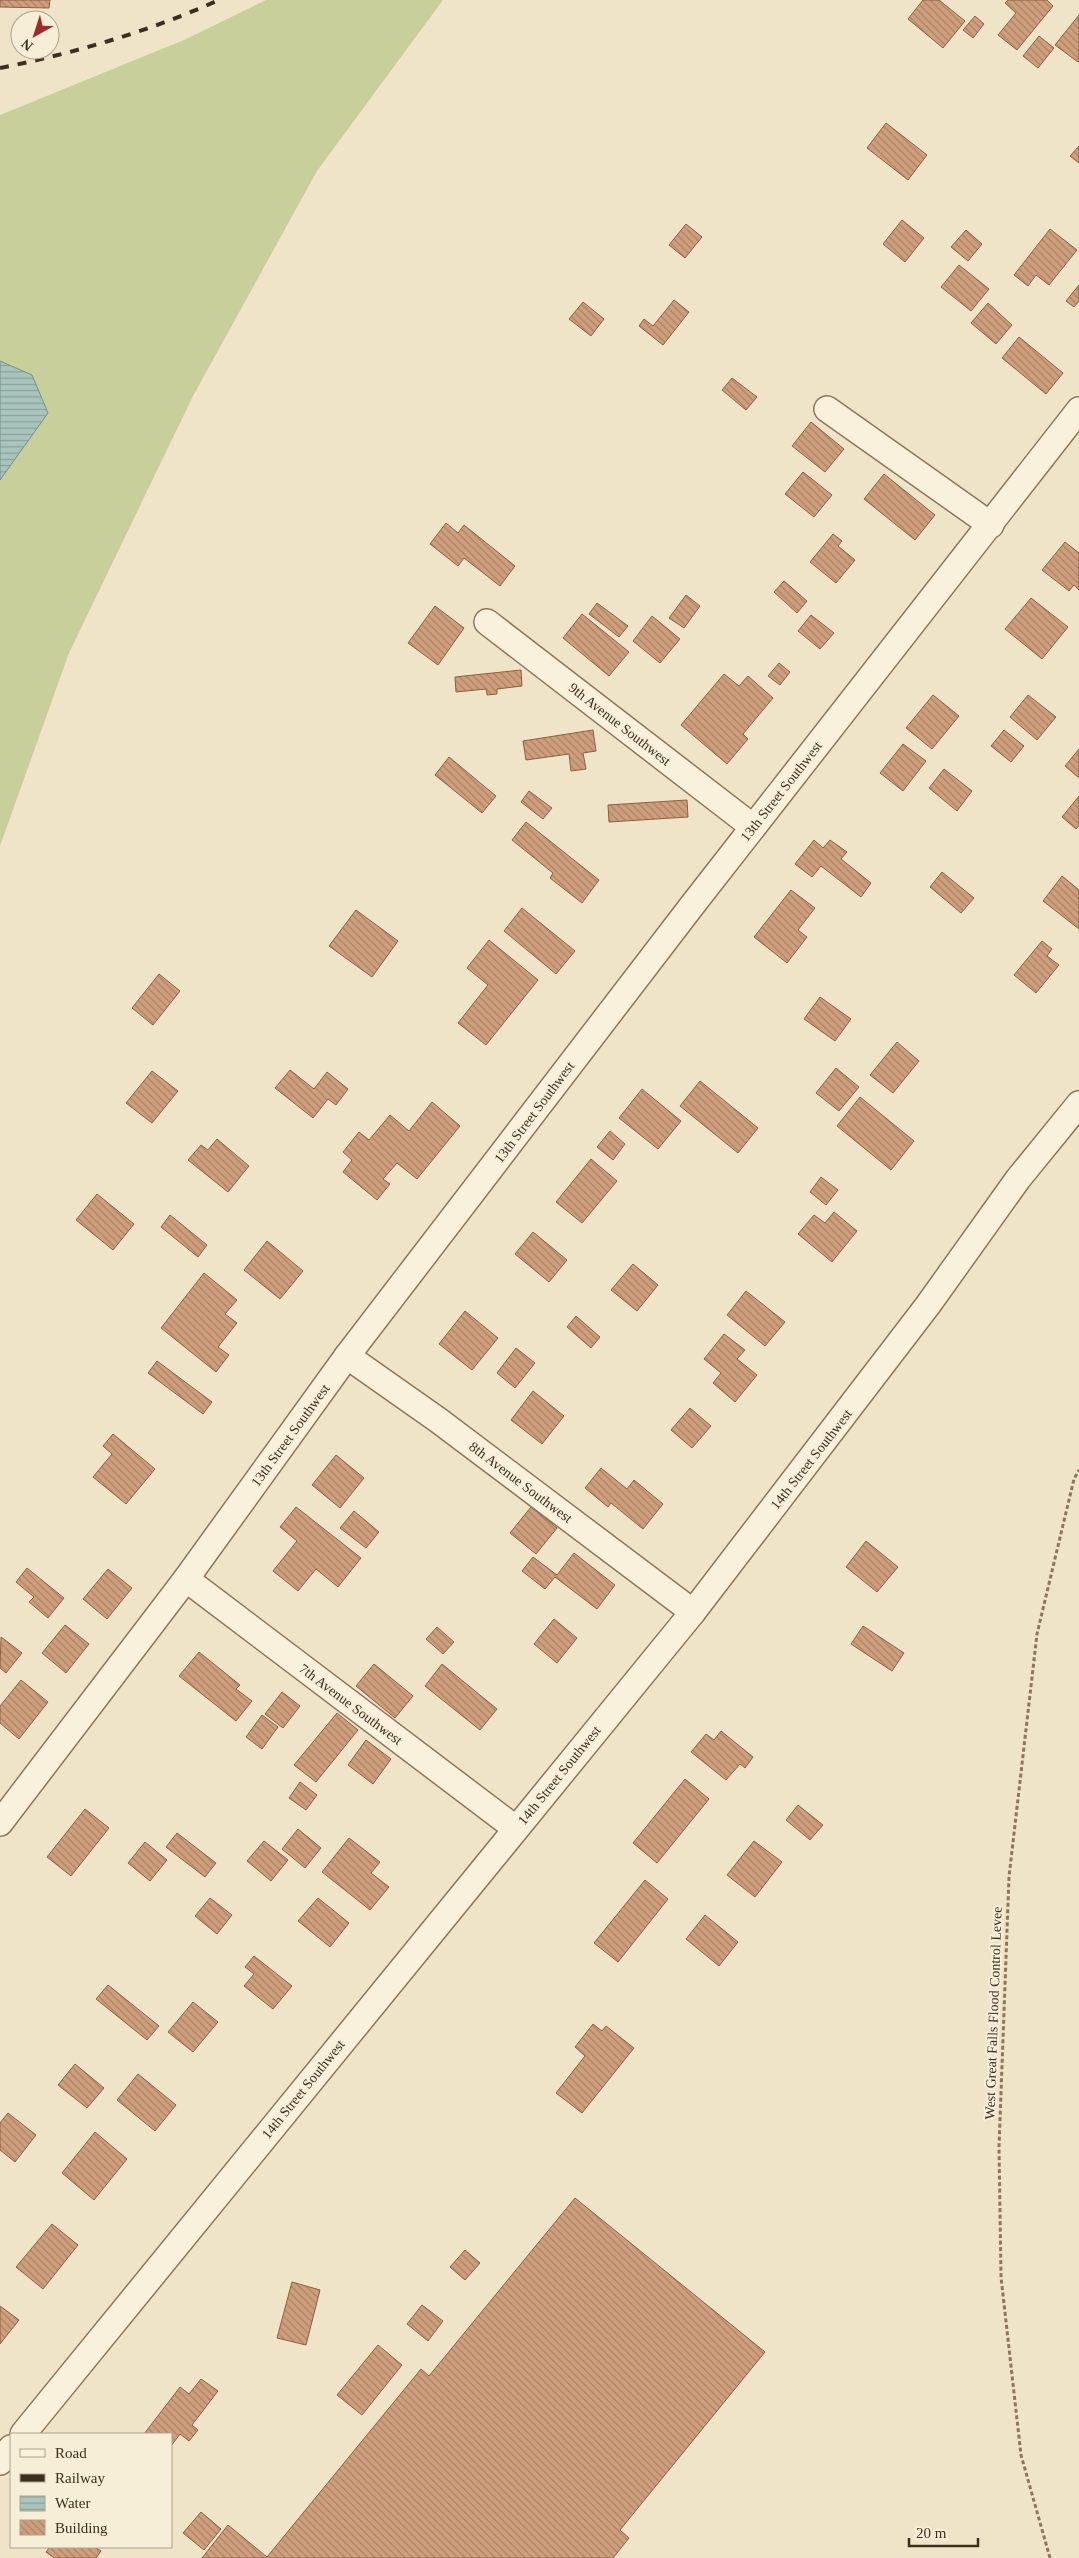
<svg xmlns="http://www.w3.org/2000/svg" width="1079" height="2558" viewBox="0 0 1079 2558" font-family="'Times New Roman',serif">
<defs>
<pattern id="water-rules" width="6" height="5" patternUnits="userSpaceOnUse" patternTransform="scale(1.25)"><rect width="6" height="5" fill="#a9c4bc"/><path d="M0 2.5h6" fill="none" stroke="#8ba098"/></pattern>
<pattern id="building-back-hatch" width="6" height="6" patternUnits="userSpaceOnUse" patternTransform="scale(1.25)"><rect width="6" height="6" fill="#cf9f7d"/><path d="M-1 5l2 2M0 0l6 6M5-1l2 2" fill="none" stroke="#a98266"/></pattern>
</defs>
<rect width="100%" height="100%" fill="#f0e4c8"/>
<path fill="#c9cf9b" d="M 266,0 L 443,0 L 317,171 L 193,396 L 69,653 L 0,846 L 0,115 L 184,40 Z"/>
<path fill="url(#water-rules)" stroke="#6f938a" d="M 0,361 L 32,375 L 48,413 L 0,480 Z"/>
<g fill="url(#building-back-hatch)" stroke="#8d5f41">
<path d="M 0,0 L 50,0 L 49,8 L 0,7 Z"/>
<path d="M 923,0 L 939,0 L 965,21 L 943,48 L 908,19 Z"/>
<path d="M 1008,0 L 1047,0 L 1053,6 L 1017,50 L 998,35 L 1016,13 L 1005,3 Z"/>
<path d="M 1079,15 L 1079,61 L 1078,62 L 1055,45 Z"/>
<path d="M 975,16 L 984,24 L 973,38 L 963,30 Z"/>
<path d="M 1039,36 L 1054,48 L 1038,68 L 1023,56 Z"/>
<path d="M 886,123 L 927,155 L 908,180 L 867,148 Z"/>
<path d="M 1079,146 L 1079,163 L 1070,156 Z"/>
<path d="M 902,220 L 924,238 L 905,262 L 883,244 Z"/>
<path d="M 686,224 L 702,237 L 685,258 L 669,245 Z"/>
<path d="M 1050,229 L 1077,250 L 1049,285 L 1036,275 L 1028,286 L 1014,275 Z"/>
<path d="M 966,230 L 982,244 L 968,261 L 951,247 Z"/>
<path d="M 959,265 L 989,289 L 971,311 L 941,287 Z"/>
<path d="M 1079,285 L 1079,301 L 1074,307 L 1066,301 Z"/>
<path d="M 674,300 L 689,312 L 663,345 L 639,326 L 644,319 L 653,326 Z"/>
<path d="M 583,302 L 604,319 L 591,336 L 569,319 Z"/>
<path d="M 988,303 L 1012,325 L 996,344 L 971,323 Z"/>
<path d="M 1019,337 L 1063,373 L 1046,394 L 1002,358 Z"/>
<path d="M 732,378 L 757,397 L 746,410 L 722,390 Z"/>
<path d="M 811,422 L 844,449 L 825,472 L 792,446 Z"/>
<path d="M 803,472 L 832,495 L 814,517 L 785,494 Z"/>
<path d="M 884,474 L 935,515 L 915,540 L 864,499 Z"/>
<path d="M 446,523 L 458,533 L 464,525 L 515,566 L 500,586 L 464,558 L 458,566 L 430,544 Z"/>
<path d="M 833,534 L 842,541 L 838,546 L 855,560 L 836,583 L 810,562 Z"/>
<path d="M 1065,542 L 1079,553 L 1079,590 L 1074,585 L 1069,591 L 1042,570 Z"/>
<path d="M 784,581 L 807,601 L 797,613 L 774,592 Z"/>
<path d="M 686,595 L 700,606 L 684,628 L 669,618 Z"/>
<path d="M 1031,598 L 1068,627 L 1042,659 L 1005,629 Z"/>
<path d="M 597,603 L 628,626 L 619,637 L 589,614 Z"/>
<path d="M 435,606 L 464,628 L 438,665 L 408,643 Z"/>
<path d="M 582,614 L 629,652 L 609,676 L 563,638 Z"/>
<path d="M 811,615 L 834,633 L 820,649 L 798,631 Z"/>
<path d="M 652,616 L 680,639 L 660,663 L 633,641 Z"/>
<path d="M 779,663 L 790,672 L 780,685 L 768,676 Z"/>
<path d="M 521,670 L 522,686 L 497,689 L 497,694 L 487,695 L 486,689 L 456,692 L 455,677 Z"/>
<path d="M 724,674 L 739,686 L 748,676 L 773,698 L 743,734 L 748,739 L 727,764 L 681,725 Z"/>
<path d="M 933,695 L 959,716 L 932,749 L 906,728 Z"/>
<path d="M 1028,695 L 1056,717 L 1037,740 L 1010,717 Z"/>
<path d="M 593,730 L 596,751 L 583,753 L 586,769 L 571,771 L 569,754 L 526,760 L 523,741 Z"/>
<path d="M 1004,730 L 1024,746 L 1011,762 L 991,746 Z"/>
<path d="M 903,744 L 926,761 L 903,791 L 880,773 Z"/>
<path d="M 1079,749 L 1079,778 L 1065,766 Z"/>
<path d="M 449,757 L 496,796 L 482,813 L 435,775 Z"/>
<path d="M 944,769 L 972,791 L 957,811 L 929,788 Z"/>
<path d="M 529,791 L 552,808 L 543,819 L 521,802 Z"/>
<path d="M 1079,796 L 1079,826 L 1076,829 L 1062,817 Z"/>
<path d="M 687,800 L 688,817 L 609,822 L 608,805 Z"/>
<path d="M 526,822 L 599,880 L 582,903 L 550,878 L 553,873 L 512,840 Z"/>
<path d="M 814,840 L 823,848 L 830,840 L 847,852 L 841,859 L 871,883 L 861,897 L 821,866 L 812,877 L 795,864 Z"/>
<path d="M 942,872 L 974,898 L 961,913 L 930,887 Z"/>
<path d="M 1062,876 L 1079,890 L 1079,929 L 1043,901 Z"/>
<path d="M 791,890 L 815,908 L 798,930 L 807,937 L 787,963 L 754,937 Z"/>
<path d="M 522,908 L 575,951 L 556,974 L 504,931 Z"/>
<path d="M 356,910 L 398,941 L 372,977 L 329,946 Z"/>
<path d="M 489,940 L 538,980 L 486,1045 L 458,1023 L 488,985 L 467,968 Z"/>
<path d="M 1042,941 L 1052,949 L 1047,956 L 1059,965 L 1036,993 L 1014,975 Z"/>
<path d="M 159,974 L 180,991 L 153,1025 L 132,1008 Z"/>
<path d="M 820,997 L 851,1019 L 835,1041 L 804,1019 Z"/>
<path d="M 897,1042 L 919,1061 L 893,1093 L 870,1075 Z"/>
<path d="M 836,1068 L 859,1087 L 839,1111 L 816,1093 Z"/>
<path d="M 290,1070 L 314,1089 L 327,1072 L 348,1089 L 336,1105 L 328,1099 L 313,1118 L 275,1088 Z"/>
<path d="M 152,1071 L 178,1091 L 152,1123 L 126,1103 Z"/>
<path d="M 700,1081 L 758,1128 L 738,1153 L 680,1106 Z"/>
<path d="M 642,1089 L 681,1121 L 658,1149 L 619,1118 Z"/>
<path d="M 860,1097 L 914,1141 L 891,1170 L 837,1126 Z"/>
<path d="M 432,1102 L 460,1126 L 417,1179 L 397,1163 L 383,1179 L 390,1184 L 377,1200 L 343,1172 L 352,1160 L 343,1152 L 359,1132 L 369,1140 L 390,1115 L 409,1131 Z"/>
<path d="M 610,1131 L 625,1144 L 613,1160 L 597,1147 Z"/>
<path d="M 217,1139 L 249,1166 L 228,1192 L 188,1160 L 201,1145 L 208,1150 Z"/>
<path d="M 591,1159 L 617,1181 L 582,1223 L 556,1202 Z"/>
<path d="M 821,1177 L 838,1190 L 826,1205 L 810,1192 Z"/>
<path d="M 97,1194 L 134,1224 L 113,1250 L 76,1220 Z"/>
<path d="M 834,1212 L 857,1231 L 832,1262 L 798,1234 L 814,1215 L 825,1223 Z"/>
<path d="M 170,1215 L 207,1245 L 198,1257 L 161,1227 Z"/>
<path d="M 533,1232 L 567,1260 L 549,1282 L 515,1254 Z"/>
<path d="M 267,1241 L 303,1271 L 280,1299 L 244,1270 Z"/>
<path d="M 633,1264 L 658,1285 L 637,1311 L 611,1290 Z"/>
<path d="M 204,1273 L 237,1300 L 225,1314 L 237,1323 L 218,1347 L 229,1355 L 216,1372 L 161,1328 Z"/>
<path d="M 746,1291 L 785,1322 L 765,1346 L 727,1315 Z"/>
<path d="M 465,1311 L 498,1338 L 472,1370 L 439,1344 Z"/>
<path d="M 576,1316 L 600,1337 L 591,1348 L 567,1327 Z"/>
<path d="M 724,1334 L 745,1350 L 737,1359 L 757,1375 L 735,1402 L 713,1383 L 721,1373 L 704,1359 Z"/>
<path d="M 516,1348 L 535,1363 L 515,1388 L 497,1373 Z"/>
<path d="M 157,1361 L 212,1402 L 203,1414 L 148,1373 Z"/>
<path d="M 533,1391 L 564,1416 L 542,1444 L 511,1420 Z"/>
<path d="M 690,1408 L 711,1426 L 692,1448 L 671,1430 Z"/>
<path d="M 113,1434 L 155,1469 L 126,1504 L 93,1477 L 112,1454 L 103,1446 Z"/>
<path d="M 336,1455 L 364,1478 L 340,1508 L 312,1485 Z"/>
<path d="M 601,1468 L 627,1489 L 634,1480 L 663,1504 L 643,1529 L 611,1503 L 608,1507 L 585,1488 Z"/>
<path d="M 296,1507 L 361,1558 L 338,1587 L 316,1569 L 298,1591 L 273,1571 L 297,1541 L 280,1527 Z"/>
<path d="M 531,1507 L 557,1528 L 536,1554 L 510,1533 Z"/>
<path d="M 354,1511 L 379,1532 L 366,1548 L 340,1528 Z"/>
<path d="M 866,1541 L 898,1567 L 877,1592 L 846,1567 Z"/>
<path d="M 574,1553 L 615,1585 L 597,1609 L 555,1577 L 545,1589 L 522,1571 L 533,1557 L 557,1575 Z"/>
<path d="M 27,1568 L 64,1598 L 48,1618 L 29,1602 L 34,1597 L 16,1582 Z"/>
<path d="M 108,1569 L 132,1588 L 107,1619 L 83,1599 Z"/>
<path d="M 554,1619 L 577,1638 L 557,1663 L 534,1644 Z"/>
<path d="M 65,1625 L 89,1644 L 66,1673 L 42,1653 Z"/>
<path d="M 863,1626 L 904,1653 L 892,1671 L 851,1644 Z"/>
<path d="M 437,1627 L 454,1642 L 443,1654 L 426,1639 Z"/>
<path d="M 1,1637 L 22,1653 L 6,1673 L 0,1668 Z"/>
<path d="M 199,1652 L 240,1685 L 236,1689 L 252,1701 L 236,1721 L 179,1676 Z"/>
<path d="M 374,1664 L 413,1696 L 395,1718 L 356,1686 Z"/>
<path d="M 442,1664 L 497,1709 L 480,1730 L 425,1686 Z"/>
<path d="M 21,1680 L 48,1702 L 19,1739 L 0,1723 L 0,1706 Z"/>
<path d="M 282,1692 L 300,1706 L 283,1728 L 265,1714 Z"/>
<path d="M 337,1713 L 358,1730 L 316,1782 L 294,1765 Z"/>
<path d="M 262,1715 L 278,1727 L 262,1749 L 246,1737 Z"/>
<path d="M 721,1731 L 753,1757 L 745,1768 L 740,1764 L 726,1780 L 691,1752 L 706,1734 L 714,1740 Z"/>
<path d="M 366,1740 L 391,1759 L 373,1784 L 348,1765 Z"/>
<path d="M 685,1779 L 709,1799 L 657,1863 L 633,1843 Z"/>
<path d="M 300,1782 L 317,1795 L 306,1810 L 289,1798 Z"/>
<path d="M 798,1805 L 823,1825 L 810,1840 L 786,1820 Z"/>
<path d="M 85,1809 L 109,1828 L 71,1876 L 47,1857 Z"/>
<path d="M 298,1829 L 321,1848 L 305,1868 L 282,1849 Z"/>
<path d="M 177,1833 L 216,1863 L 205,1877 L 166,1847 Z"/>
<path d="M 349,1838 L 380,1862 L 371,1873 L 389,1887 L 370,1910 L 322,1872 Z"/>
<path d="M 264,1841 L 288,1860 L 271,1881 L 247,1861 Z"/>
<path d="M 754,1841 L 782,1862 L 755,1897 L 727,1875 Z"/>
<path d="M 145,1842 L 167,1860 L 150,1881 L 128,1863 Z"/>
<path d="M 645,1880 L 668,1899 L 618,1962 L 594,1943 Z"/>
<path d="M 210,1898 L 232,1915 L 217,1934 L 195,1916 Z"/>
<path d="M 318,1898 L 349,1923 L 330,1947 L 298,1921 Z"/>
<path d="M 705,1915 L 738,1942 L 719,1966 L 686,1939 Z"/>
<path d="M 254,1956 L 292,1986 L 273,2009 L 244,1986 L 254,1974 L 245,1967 Z"/>
<path d="M 108,1985 L 159,2026 L 147,2040 L 96,1999 Z"/>
<path d="M 193,2002 L 218,2022 L 193,2052 L 168,2032 Z"/>
<path d="M 593,2024 L 602,2031 L 606,2026 L 634,2048 L 582,2113 L 556,2093 L 585,2056 L 575,2047 Z"/>
<path d="M 75,2064 L 104,2088 L 87,2108 L 58,2085 Z"/>
<path d="M 138,2074 L 176,2105 L 155,2131 L 117,2100 Z"/>
<path d="M 8,2113 L 36,2135 L 15,2162 L 0,2150 L 0,2123 Z"/>
<path d="M 95,2132 L 127,2159 L 94,2200 L 62,2173 Z"/>
<path d="M 575,2198 L 765,2352 L 620,2530 L 629,2538 L 613,2558 L 202,2558 L 228,2525 L 267,2557 L 421,2369 L 429,2376 Z"/>
<path d="M 52,2224 L 78,2245 L 43,2289 L 16,2267 Z"/>
<path d="M 465,2250 L 480,2263 L 465,2280 L 450,2267 Z"/>
<path d="M 292,2282 L 320,2290 L 306,2345 L 277,2338 Z"/>
<path d="M 422,2305 L 443,2321 L 428,2341 L 407,2324 Z"/>
<path d="M 0,2306 L 19,2320 L 0,2344 Z"/>
<path d="M 378,2345 L 402,2365 L 362,2415 L 337,2395 Z"/>
<path d="M 201,2379 L 218,2391 L 192,2425 L 198,2430 L 189,2441 L 180,2434 L 171,2446 L 171,2434 L 144,2434 L 180,2387 L 189,2394 Z"/>
<path d="M 201,2512 L 221,2529 L 204,2550 L 183,2533 Z"/>
<path d="M 50,2547 L 95,2547 L 101,2551 L 96,2558 L 54,2558 L 46,2552 Z"/>
</g>
<g fill="none" stroke-linecap="round" stroke-linejoin="round">
<g stroke="#8d765c" stroke-width="28">
<g id="minor">
<path d="M 827,409 L 991,525"/>
<path d="M 487,622 L 753,827"/>
<path d="M 347,1356 L 438,1420 L 693,1612"/>
<path d="M 186,1579 L 515,1828"/>
<path d="M 0,1823 L 186,1579 L 347,1356 L 694,903 L 1079,410"/>
<path d="M 23,2434 L 693,1612 L 928,1305 L 1018,1179 L 1079,1104"/>
<path d="M 0,2462 L 11,2448"/>
</g>
</g>
<path stroke="#8d765c" stroke-width="3" stroke-dasharray="4 2.5" stroke-linecap="butt" d="M 1050,2558 L 1021,2455 L 1001,2277 L 999,2147 L 1009,1877 L 1037,1634 L 1074,1479 L 1079,1470"/>
<use href="#minor" stroke="#faf1dc" stroke-width="25"/>
<path stroke="#3d2e20" stroke-width="4" stroke-dasharray="9 9" stroke-linecap="butt" d="M 0,68 C 75,53 150,31 219,0"/>
</g>
<g text-anchor="middle" stroke-width="4" stroke-linejoin="round" paint-order="stroke">
<g font-size="14" fill="#3d2e20" stroke="#f7eed8">
<text transform="translate(620 724) rotate(38)" y="5">9th Avenue Southwest</text>
<text transform="translate(781 791) rotate(-52)" y="5">13th Street Southwest</text>
<text transform="translate(534 1112) rotate(-53)" y="5">13th Street Southwest</text>
<text transform="translate(290 1435) rotate(-54)" y="5">13th Street Southwest</text>
<text transform="translate(811 1459) rotate(-52)" y="5">14th Street Southwest</text>
<text transform="translate(521 1482) rotate(37)" y="5">8th Avenue Southwest</text>
<text transform="translate(351 1704) rotate(37)" y="5">7th Avenue Southwest</text>
<text transform="translate(559 1775) rotate(-51)" y="5">14th Street Southwest</text>
<text transform="translate(993 2013) rotate(-88)" y="5">West Great Falls Flood Control Levee</text>
<text transform="translate(303 2089) rotate(-51)" y="5">14th Street Southwest</text>
</g>
</g>
<rect x="10" y="2433" width="162" height="115" fill="#f7eed8" stroke="#ada18e"/>
<rect x="20" y="2449" width="25" height="8" fill="#faf1dc" stroke="#ada18e"/>
<text x="55" y="2458" font-size="15" fill="#3d2e20">Road</text>
<rect x="20" y="2474" width="25" height="8" fill="#3d2e20" stroke="#ada18e"/>
<text x="55" y="2483" font-size="15" fill="#3d2e20">Railway</text>
<rect x="20" y="2496" width="25" height="15" fill="url(#water-rules)" stroke="#ada18e"/>
<text x="55" y="2508" font-size="15" fill="#3d2e20">Water</text>
<rect x="20" y="2520" width="25" height="15" fill="url(#building-back-hatch)" stroke="#ada18e"/>
<text x="55" y="2533" font-size="15" fill="#3d2e20">Building</text>
<g transform="translate(35 35) rotate(219)"><circle r="24" fill="#f7eed8" stroke="#ada18e"/>
<path d="M0-4L9 19L0 12L-9 19Z" fill="#9e2a2b"/>
<text y="-8" font-size="14" font-weight="bold" text-anchor="middle" fill="#3d2e20">N</text>
</g>
<path d="M909 2538v8h69v-8" fill="none" stroke="#3d2e20" stroke-width="2.5"/>
<text x="916" y="2538" font-size="15" fill="#3d2e20" stroke="#f7eed8" stroke-width="4" paint-order="stroke">20 m</text>
</svg>
